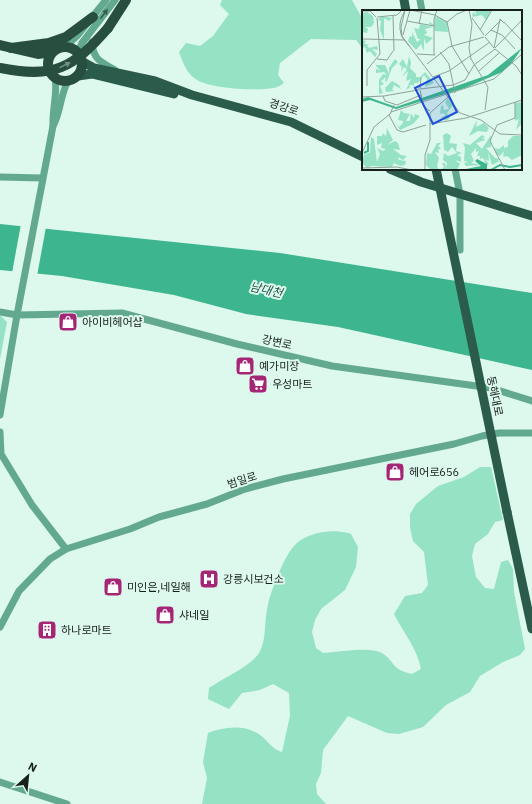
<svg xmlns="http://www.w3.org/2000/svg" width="532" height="804" viewBox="0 0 532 804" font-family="'IBM Plex Sans','Noto Sans KR',sans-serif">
<rect width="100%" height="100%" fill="#ddf8ed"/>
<g fill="#95e2c4">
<path d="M 222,0 L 352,0 L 363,20 L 363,49 L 356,40 L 311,39 L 280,63 L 278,75 L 284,83 C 281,85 277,88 273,88 C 255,91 213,89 197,80 C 187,74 183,63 179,52 L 186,43 L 200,46 L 213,36 L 229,14 L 220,5 Z"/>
<path d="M 0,315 L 7,322 L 0,359 Z"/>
<path d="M 480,467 L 491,467 L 503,520 L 495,522 L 488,534 L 475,544 L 472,556 L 476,577 L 485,588 L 494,589 L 501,562 L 508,560 L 513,569 L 514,592 L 525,649 L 520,655 L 503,662 L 480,676 L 470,692 L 446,705 L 423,727 L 399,734 L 387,733 L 348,716 L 323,750 L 321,773 L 316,784 L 317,794 L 326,804 L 202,804 L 207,778 L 203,762 L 208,733 C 224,727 245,724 260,735 C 268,741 272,749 282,752 L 290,716 L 289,693 L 273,684 L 260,690 L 242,693 L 229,709 L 208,699 L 209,688 C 223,678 251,666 259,653 C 267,640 264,620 268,605 C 271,590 284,557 294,546 C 306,532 335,528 351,534 L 358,547 L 356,567 L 345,590 L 321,609 L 315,620 L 312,632 L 316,648 L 323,653 C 337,652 370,646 382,653 C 396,662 390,669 412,674 L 421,669 C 417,648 403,632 394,614 L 405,596 L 422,593 L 428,585 L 424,552 L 413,541 L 410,528 L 410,514 L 416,504 L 438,486 L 464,477 Z"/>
</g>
<path fill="#3db58f" d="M 0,224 L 280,253 L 532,293 L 532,370 L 338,327 L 246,314 L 174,295 L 62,276 L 0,270 Z"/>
<path fill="#ddf8ed" d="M 21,224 L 46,227 L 37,276 L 12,273 Z"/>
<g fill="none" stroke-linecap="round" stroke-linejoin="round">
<g stroke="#63a98f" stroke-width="7">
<path d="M 420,0 L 422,11"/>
<path d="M 92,42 C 93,60 101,62 115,70"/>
<path d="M 66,46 L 77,36 L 106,0"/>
<path d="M 78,52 L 82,43 L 115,0"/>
<path d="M 53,126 C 61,112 60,95 68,81"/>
<path d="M 455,169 L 460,194 L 460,250"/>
<path d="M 0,177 L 42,178"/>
<path d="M 0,312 L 17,315 L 122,313 L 237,344 L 332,366 L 491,388 L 532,401"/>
<path d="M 0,415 L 17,315 L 53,126 C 52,110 58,92 55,78"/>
<path d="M 0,432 L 1,454 L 32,505 L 66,549"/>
<path d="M 0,627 L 19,591 L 50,559 L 66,549 L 130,529 L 159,517 L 207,504 L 245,489 L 283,479 L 454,444 L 482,436 L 499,433 L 532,433"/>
<path d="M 0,782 L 67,804"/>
</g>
<g stroke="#2b5c4b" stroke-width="9">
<path d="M 404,0 L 406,11"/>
<path d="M 83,62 L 94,68 L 155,81 L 192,95 L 291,122 L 363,157"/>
<path d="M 78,76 L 92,74 L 174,94"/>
<path d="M 390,169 L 421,182 L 532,216"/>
<path d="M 507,512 L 532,629"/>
</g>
<g stroke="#284e40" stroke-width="10">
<path d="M 108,28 L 126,0"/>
<path d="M 0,45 L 38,54 L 52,52"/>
<circle cx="65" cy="64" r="17"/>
<path d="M 11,48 L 49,43 L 66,37 L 93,17"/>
</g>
<path stroke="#2b5c4b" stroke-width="9" d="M 436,169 L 507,512"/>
<path stroke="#284e40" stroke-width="10" d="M 0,68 C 54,79 73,68 108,28"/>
</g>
<defs><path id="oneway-solid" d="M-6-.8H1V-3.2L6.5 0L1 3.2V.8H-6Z"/></defs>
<use fill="#395e50" href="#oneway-solid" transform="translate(104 14) rotate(-53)"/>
<use fill="#709285" href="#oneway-solid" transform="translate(65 65) rotate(-26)"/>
<defs>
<g id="shop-square" transform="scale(1)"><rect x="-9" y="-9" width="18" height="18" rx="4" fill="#a62676" stroke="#ddf8ed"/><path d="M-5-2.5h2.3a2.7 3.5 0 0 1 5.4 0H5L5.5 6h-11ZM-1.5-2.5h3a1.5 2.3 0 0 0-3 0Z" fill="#fff"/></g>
<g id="supermarket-square" transform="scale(1)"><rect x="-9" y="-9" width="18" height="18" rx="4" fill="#a62676" stroke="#ddf8ed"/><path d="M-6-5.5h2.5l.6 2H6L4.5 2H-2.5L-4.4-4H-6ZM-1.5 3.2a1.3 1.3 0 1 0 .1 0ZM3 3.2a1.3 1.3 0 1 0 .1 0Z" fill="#fff"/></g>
<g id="hospital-square" transform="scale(1)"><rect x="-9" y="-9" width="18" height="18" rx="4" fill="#a62676" stroke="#ddf8ed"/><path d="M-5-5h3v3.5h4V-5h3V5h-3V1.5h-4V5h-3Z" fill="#fff"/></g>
<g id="building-square" transform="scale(1)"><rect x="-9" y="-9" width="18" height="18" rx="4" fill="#a62676" stroke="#ddf8ed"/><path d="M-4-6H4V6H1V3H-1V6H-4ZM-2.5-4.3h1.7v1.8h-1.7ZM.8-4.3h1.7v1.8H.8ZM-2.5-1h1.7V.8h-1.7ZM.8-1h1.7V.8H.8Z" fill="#fff"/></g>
</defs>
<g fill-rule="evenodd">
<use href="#shop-square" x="68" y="322"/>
<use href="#shop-square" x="245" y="366"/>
<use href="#supermarket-square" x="258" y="384"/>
<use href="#shop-square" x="395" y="472"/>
<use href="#hospital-square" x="209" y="579"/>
<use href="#shop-square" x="113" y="587"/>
<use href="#shop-square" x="165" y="615"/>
<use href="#building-square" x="47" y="630"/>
</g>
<g text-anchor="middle" stroke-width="4" stroke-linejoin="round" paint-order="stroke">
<g font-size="11" fill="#16201c" stroke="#ddf8ed">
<text transform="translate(284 107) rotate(18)" y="4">경강로</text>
<text transform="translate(277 342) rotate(13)" y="4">강변로</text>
<text transform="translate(495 396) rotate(78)" y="4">동해대로</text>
<text transform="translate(242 480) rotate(-18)" y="4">범일로</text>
</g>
<g font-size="11" fill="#16201c" stroke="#ddf8ed" text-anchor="start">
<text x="82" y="326">아이비헤어샵</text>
<text x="259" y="370">예가미장</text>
<text x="272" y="388">우성마트</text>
<text x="409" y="476">헤어로656</text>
<text x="223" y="583">강릉시보건소</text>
<text x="127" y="591">미인은,네일해</text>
<text x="179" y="619">샤네일</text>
<text x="61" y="634">하나로마트</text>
</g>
<g font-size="12" font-style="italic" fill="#255645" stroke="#ddf8ed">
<text transform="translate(266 290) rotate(13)" y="4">남대천</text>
</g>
</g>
<g transform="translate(362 10)">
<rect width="160" height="160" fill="#ddf8ed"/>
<path d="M 113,0 L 129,0 L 124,10 L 120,5 L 110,7 L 111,2 L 114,5 ZM 5,2 L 11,6 L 12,13 L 9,17 L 3,17 L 6,19 L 5,23 L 0,22 L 0,3 ZM 19,6 L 30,8 L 27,11 L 22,8 L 22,30 L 18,20 L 19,11 L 16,10 ZM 73,6 L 85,12 L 86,22 L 73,21 L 72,16 L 67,14 L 68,12 L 72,15 ZM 58,14 L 71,17 L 63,19 L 65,23 L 62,25 L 71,28 L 64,34 L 62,28 L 62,41 L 59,34 L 54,40 L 46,31 L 48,26 L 50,27 L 50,22 L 55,32 L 59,29 L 56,29 L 52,18 L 57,19 ZM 0,30 L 4,31 L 2,34 L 8,34 L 5,35 L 7,38 L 15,36 L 16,40 L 10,39 L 15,44 L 13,47 L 8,41 L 5,43 L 3,37 L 0,38 ZM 47,46 L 49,53 L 48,58 L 54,64 L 54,67 L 58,67 L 63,62 L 72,73 L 63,77 L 65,69 L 62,65 L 56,73 L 52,73 L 52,79 L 51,75 L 48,75 L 47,80 L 47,78 L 44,80 L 49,69 L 44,71 L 46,61 L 40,67 L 45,59 L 42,57 L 39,62 L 40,57 L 37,54 L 41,49 L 45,57 ZM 33,49 L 36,52 L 30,58 L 25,71 L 23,72 L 24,67 L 19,71 L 22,74 L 18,76 L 21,83 L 17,84 L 17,70 L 21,64 L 25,65 L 22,62 L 14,63 L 14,59 L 18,60 L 14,56 L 14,55 L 23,55 L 27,64 L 27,58 ZM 30,71 L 37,75 L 39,79 L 32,75 L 30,80 L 33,81 L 24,82 L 23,78 ZM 86,88 L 91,95 L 85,103 L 88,108 L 84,111 L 79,107 L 83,106 L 82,103 L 78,104 L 79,96 L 81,95 L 82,100 L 87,99 L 83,92 ZM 160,92 L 160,113 L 154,120 L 157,109 L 153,111 L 153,93 ZM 39,100 L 42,103 L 48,104 L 44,111 L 48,111 L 49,103 L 52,108 L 53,104 L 58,106 L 51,114 L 38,120 L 33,111 L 37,117 L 41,113 L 41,111 L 36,110 ZM 115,110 L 114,117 L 122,113 L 127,118 L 125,122 L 116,121 L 107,126 ZM 25,118 L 31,130 L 25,135 L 33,131 L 36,133 L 38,140 L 31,139 L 39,145 L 45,146 L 41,150 L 36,147 L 37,150 L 44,151 L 43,155 L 38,156 L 32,153 L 30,157 L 9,156 L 5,158 L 0,153 L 2,145 L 8,142 L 9,127 L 12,129 L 15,152 L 18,144 L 15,138 L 21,141 L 24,139 L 19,138 L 20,133 L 15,135 L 15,126 L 20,126 L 21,123 L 24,126 ZM 85,123 L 89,126 L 87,133 L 95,134 L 94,141 L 100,143 L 95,145 L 99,147 L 99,152 L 93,150 L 98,154 L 95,160 L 79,160 L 82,157 L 80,153 L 83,153 L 84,158 L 85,153 L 81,150 L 82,143 L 86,146 L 95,143 L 90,137 L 86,142 L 82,140 L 81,125 ZM 120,125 L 123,127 L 120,129 L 123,129 L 123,130 L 114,133 L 120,139 L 129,125 L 129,137 L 124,138 L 133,148 L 137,149 L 136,152 L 130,155 L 126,142 L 127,151 L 123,149 L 127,154 L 125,155 L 121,148 L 118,149 L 118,146 L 115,146 L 117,141 L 114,142 L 114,138 L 109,144 L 112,151 L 109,153 L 119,155 L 104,156 L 102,153 L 106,152 L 102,151 L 103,138 L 101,133 L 108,135 ZM 151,126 L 160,126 L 160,145 L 150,150 L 145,146 L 141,147 L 142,141 L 138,146 L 134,144 L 132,138 L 137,139 L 142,135 L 142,138 L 146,137 L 146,131 ZM 75,133 L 79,133 L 76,136 L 79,138 L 76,140 L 77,143 L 73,142 L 77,148 L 75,156 L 77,160 L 69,160 L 64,155 L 65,143 L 69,144 Z" fill="#95e2c4"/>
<path d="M 160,38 L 149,54 L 140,62 L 103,78 L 34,99 L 8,90 L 0,92 L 0,89 L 6,87 L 34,97 L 126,65 ZM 115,149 L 125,154 L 125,160 L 99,160 L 119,156 L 113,151 Z" fill="#3db58f"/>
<path fill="none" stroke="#3db58f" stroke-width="2" d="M 2,143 L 6,141 L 6,132M 129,160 L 138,155 L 148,157 L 160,155"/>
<path fill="none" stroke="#8da299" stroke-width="1" d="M 43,0 L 39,9 L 38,14 L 38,19 L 39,24 L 40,27 L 48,37 L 40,26 L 39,17 L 43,0M 48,0 L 73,5 L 85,12M 105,0 L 95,4 L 85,12 L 90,36 L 107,64M 107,0 L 110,14 L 107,38 L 109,49 L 126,77 L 123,100M 0,1 L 8,1 L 14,7M 31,5 L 32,41M 15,7 L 35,5 L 40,0M 110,8 L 122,25M 45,11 L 72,16M 142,12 L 160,31M 57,14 L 60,0M 118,20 L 130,0M 129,20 L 140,25 L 153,39M 41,25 L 48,0M 123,26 L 139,10M 123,27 L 132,38M 0,29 L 43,30M 48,37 L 98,103 L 119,110 L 138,124 L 160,125M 132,38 L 138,9 L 142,13M 133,38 L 160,10M 133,39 L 154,56 L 160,65M 78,42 L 87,54 L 93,83M 55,44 L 73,45M 72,45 L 72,9 L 75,0M 15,49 L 25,50 L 31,41M 65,54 L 87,37 L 122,27M 117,61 L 137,43M 71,67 L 87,61 L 128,32M 5,76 L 5,60 L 18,44 L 15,8M 58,79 L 91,75 L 103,70 L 112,55 L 133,39M 58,80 L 62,97 L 68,101M 54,81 L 58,78 L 59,68M 21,86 L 23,91 L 35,95 L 59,85M 0,87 L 22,86 L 56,80M 29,102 L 132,69 L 160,44M 27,105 L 35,120 L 41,122 L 64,115M 68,114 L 104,108 L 160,90M 0,143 L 12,117 L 28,104 L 32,95M 0,158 L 35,157 L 50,160M 63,160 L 63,145 L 68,130 L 68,103 L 87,86M 143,160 L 128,131 L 135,115 L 153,108 L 153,92"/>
<path fill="#1d4ed8" fill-opacity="0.15" stroke="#1d4ed8" stroke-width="2" d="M 77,66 L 95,102 L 71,114 L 53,78 Z"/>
<rect width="160" height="160" fill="none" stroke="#16201c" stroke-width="2"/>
</g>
<g transform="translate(28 776) rotate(27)" stroke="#ddf8ed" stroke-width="3" paint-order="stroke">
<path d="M0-3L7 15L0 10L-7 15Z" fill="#16201c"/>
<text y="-6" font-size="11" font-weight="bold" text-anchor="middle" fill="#16201c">N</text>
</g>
</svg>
